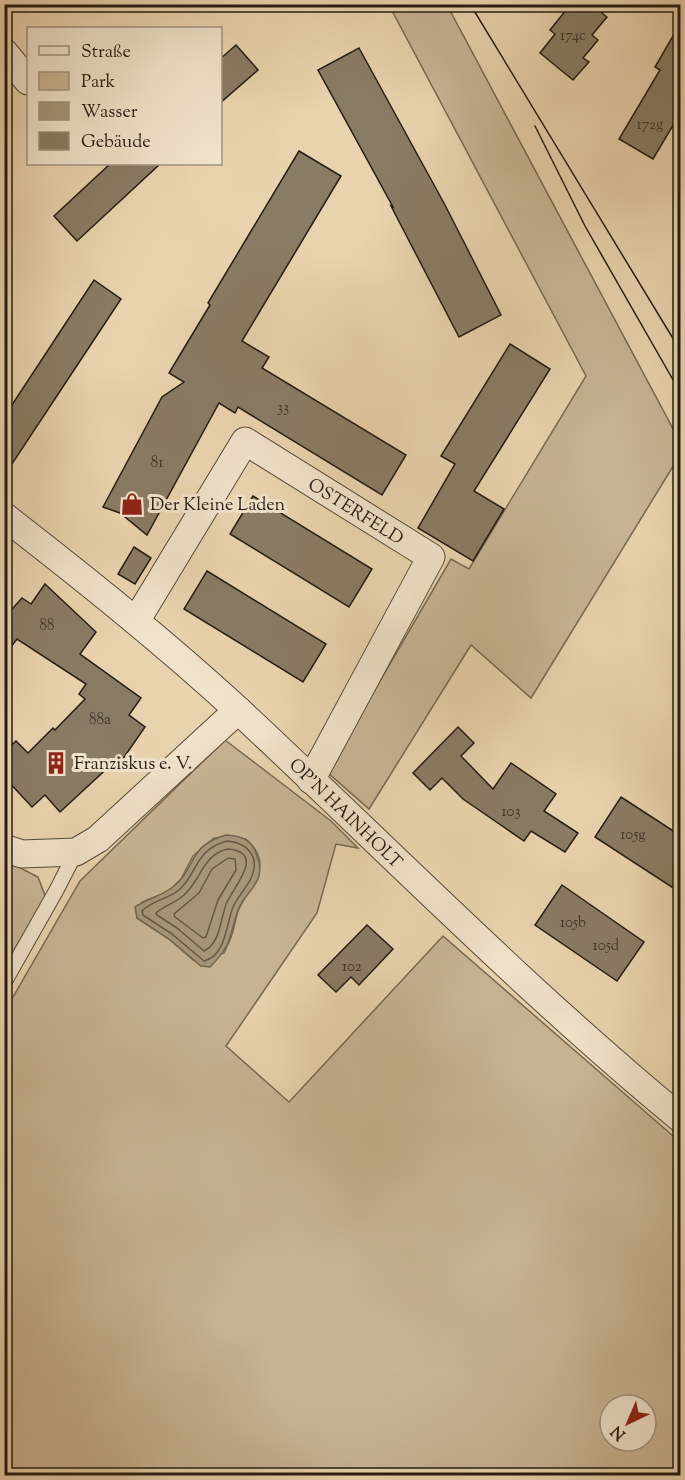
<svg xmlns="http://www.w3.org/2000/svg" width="685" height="1480" viewBox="0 0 685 1480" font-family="'Sorts Mill Goudy',serif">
<rect width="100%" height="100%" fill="#e9d3ae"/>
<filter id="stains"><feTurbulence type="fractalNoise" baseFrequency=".00333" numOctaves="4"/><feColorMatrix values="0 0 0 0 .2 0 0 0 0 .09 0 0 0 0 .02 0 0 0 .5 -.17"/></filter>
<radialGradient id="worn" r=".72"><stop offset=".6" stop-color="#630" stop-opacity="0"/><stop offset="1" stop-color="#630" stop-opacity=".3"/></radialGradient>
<g fill="#c8b494" stroke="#766854" stroke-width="1.5" fill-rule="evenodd">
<path d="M 389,5 L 447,5 L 680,442 L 680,455 L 531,698 L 471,645 L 369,809 L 327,772 L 451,559 L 469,569 L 586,376 Z"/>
<path d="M 225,740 L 331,821 L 358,848 L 336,844 L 317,913 L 226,1046 L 289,1102 L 443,936 L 680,1142 L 680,1475 L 5,1476 L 5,1011 L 80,881 ZM 214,838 L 246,839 C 276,866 250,883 239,909 C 236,916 235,924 233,931 C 231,939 227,946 224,953 L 193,960 L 169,939 L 137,918 L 142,902 L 163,894 L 173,887 L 181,879 L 193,856 ZM 610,1405 L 646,1405 L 646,1441 L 610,1441 Z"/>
<path d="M 5,860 L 38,877 L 46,898 L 5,965 Z"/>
</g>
<path fill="#a69579" stroke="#726550" stroke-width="1.5" d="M 226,835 C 242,836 253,840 257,856 C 260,863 261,871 258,879 C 253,890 242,899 238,910 C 229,937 232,945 210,967 L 201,966 L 169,939 L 137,918 L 135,907 C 147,899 161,896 173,887 C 197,868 187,846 226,835 Z"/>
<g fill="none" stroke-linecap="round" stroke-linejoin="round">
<g stroke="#655846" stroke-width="1.5">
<path d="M 227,841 C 246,842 260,856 252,876 C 248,886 239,895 234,905 C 226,921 227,956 204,961 L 172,934 L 143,915 L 142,911 C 151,901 168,899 179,890 C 199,872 194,850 227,841 Z"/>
<path d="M 228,849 C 266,852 234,887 227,902 C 220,918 221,943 204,951 L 177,928 L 157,915 L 156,913 C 164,906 175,903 184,895 C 201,880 203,854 228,849 Z"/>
<path d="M 228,858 L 235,859 L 236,870 L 218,900 L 206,937 L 203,938 L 175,917 L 174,914 L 199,893 L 212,869 Z"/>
</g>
</g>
<g fill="#8a7b64" stroke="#241c13" stroke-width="1.5">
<path d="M 571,4 L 609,4 L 602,13 L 607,17 L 592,35 L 598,40 L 583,58 L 589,62 L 573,80 L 540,53 L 555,34 L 550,30 Z"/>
<path d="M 681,22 L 681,112 L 653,159 L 619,139 L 660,70 L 655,67 Z"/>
<path d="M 236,45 L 258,70 L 220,103 L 220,59 Z"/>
<path d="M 359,48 L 445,205 L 501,315 L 459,337 L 391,206 L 393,207 L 318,70 Z"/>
<path d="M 299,151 L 341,176 L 242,341 L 269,357 L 262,368 L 406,455 L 382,495 L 238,407 L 235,413 L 219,403 L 147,535 L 120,513 L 103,507 L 162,397 L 184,382 L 169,373 L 210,305 L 208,303 Z"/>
<path d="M 110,164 L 160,164 L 77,241 L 54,216 Z"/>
<path d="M 94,280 L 121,299 L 4,476 L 4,417 Z"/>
<path d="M 510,344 L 550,369 L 474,491 L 504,509 L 473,561 L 418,528 L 455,464 L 441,456 Z"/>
<path d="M 253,496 L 372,569 L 349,607 L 230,534 Z"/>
<path d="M 134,547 L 151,558 L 135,584 L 118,574 Z"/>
<path d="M 207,571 L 326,644 L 303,682 L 184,609 Z"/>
<path d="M 45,584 L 96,632 L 80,654 L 141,698 L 129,715 L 145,727 L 118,766 L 113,763 L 60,812 L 45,795 L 32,807 L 4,777 L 4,752 L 16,741 L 28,753 L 53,728 L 55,730 L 85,699 L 79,694 L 86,684 L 17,639 L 4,656 L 4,618 L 22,598 L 31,604 Z"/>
<path d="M 458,727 L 474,743 L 461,756 L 493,789 L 511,763 L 556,794 L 544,811 L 578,833 L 565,852 L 531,831 L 524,841 L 463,799 L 442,778 L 430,790 L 413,773 Z"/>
<path d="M 621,797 L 681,836 L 681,893 L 595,837 Z"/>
<path d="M 562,885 L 644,942 L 617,981 L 535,925 Z"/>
<path d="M 367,925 L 393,949 L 359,985 L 351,977 L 336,992 L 318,975 Z"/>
</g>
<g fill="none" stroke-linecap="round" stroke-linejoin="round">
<g stroke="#554a3a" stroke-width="16">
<path id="service" d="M 4,983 L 56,891 L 76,852"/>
</g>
<g stroke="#554a3a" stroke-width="29">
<g id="minor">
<path d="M 4,52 L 28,81"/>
<path d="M 4,516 C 85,579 164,642 239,711 C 386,848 526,991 680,1118"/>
<path d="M 136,621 L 245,441 L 431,557 L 311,780"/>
<path d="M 4,848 L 22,854 L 76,852 L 98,839 L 238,710"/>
</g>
</g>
<use href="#service" stroke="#f1e2ca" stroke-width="14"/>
<use href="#minor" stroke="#f1e2ca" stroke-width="27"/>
<g stroke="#241c13" stroke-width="1.5">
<path d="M 470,4 L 680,350"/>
<path d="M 535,126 L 585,226 L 680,392"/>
</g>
</g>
<defs>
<g id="shop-bare" transform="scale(1.8)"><path d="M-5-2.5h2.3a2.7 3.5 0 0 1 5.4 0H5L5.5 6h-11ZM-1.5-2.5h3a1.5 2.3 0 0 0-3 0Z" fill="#8f2418" stroke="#f1e2ca" stroke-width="2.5" paint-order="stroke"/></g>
<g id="building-bare" transform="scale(1.8)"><path d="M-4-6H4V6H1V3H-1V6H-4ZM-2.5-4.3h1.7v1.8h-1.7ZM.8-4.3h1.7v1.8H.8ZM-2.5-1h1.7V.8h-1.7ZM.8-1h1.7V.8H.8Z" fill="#8f2418" stroke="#f1e2ca" stroke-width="2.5" paint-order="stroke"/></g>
</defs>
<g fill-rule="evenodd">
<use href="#shop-bare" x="132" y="504"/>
<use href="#building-bare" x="56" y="763"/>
</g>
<g text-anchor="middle" stroke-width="6" stroke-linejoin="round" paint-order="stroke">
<g font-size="15" fill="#3e3427">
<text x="573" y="40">174c</text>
<text x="650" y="129">172g</text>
<text x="283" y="412">33</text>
<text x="157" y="467">81</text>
<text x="47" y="630">88</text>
<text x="100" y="724">88a</text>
<text x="511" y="816">103</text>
<text x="633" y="839">105g</text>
<text x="573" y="927">105b</text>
<text x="606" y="950">105d</text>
<text x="352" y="971">102</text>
</g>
<g font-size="18" fill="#241c13" stroke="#f1e2ca" text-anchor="start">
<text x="150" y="510">Der Kleine Laden</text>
<text x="74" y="769">Franziskus e. V.</text>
</g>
<g font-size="18" fill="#241c13" stroke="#f1e2ca">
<text transform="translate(356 511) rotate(32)" y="6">OSTERFELD</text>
<text transform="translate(346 813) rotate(44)" y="6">OP'N HAINHOLT</text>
</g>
</g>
<rect width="685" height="1480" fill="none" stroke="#e9d3ae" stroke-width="24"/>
<rect x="6" y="6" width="673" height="1468" fill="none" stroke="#241c13" stroke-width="3"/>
<rect x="12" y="12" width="661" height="1456" fill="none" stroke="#241c13" stroke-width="1.5"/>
<rect x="27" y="27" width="195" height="138" fill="#f1e2ca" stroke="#9f9381" stroke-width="1.5"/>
<rect x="39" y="46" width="30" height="9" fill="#f1e2ca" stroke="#9f9381" stroke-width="1.5"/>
<text x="81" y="57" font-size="18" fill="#241c13">Straße</text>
<rect x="39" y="72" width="30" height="18" fill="#c8b494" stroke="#9f9381" stroke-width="1.5"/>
<text x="81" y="87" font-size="18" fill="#241c13">Park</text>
<rect x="39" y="102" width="30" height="18" fill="#a69579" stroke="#9f9381" stroke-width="1.5"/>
<text x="81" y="117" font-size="18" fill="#241c13">Wasser</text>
<rect x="39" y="132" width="30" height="18" fill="#8a7b64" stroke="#9f9381" stroke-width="1.5"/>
<text x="81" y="147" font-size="18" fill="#241c13">Gebäude</text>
<g transform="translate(628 1423) rotate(224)"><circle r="28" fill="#f1e2ca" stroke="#9f9381" stroke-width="1.5"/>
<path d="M0-4.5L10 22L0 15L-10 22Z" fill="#8f2418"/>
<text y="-9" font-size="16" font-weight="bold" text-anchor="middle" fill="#241c13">N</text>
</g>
<rect width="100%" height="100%" filter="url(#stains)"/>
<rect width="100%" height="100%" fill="url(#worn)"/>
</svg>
